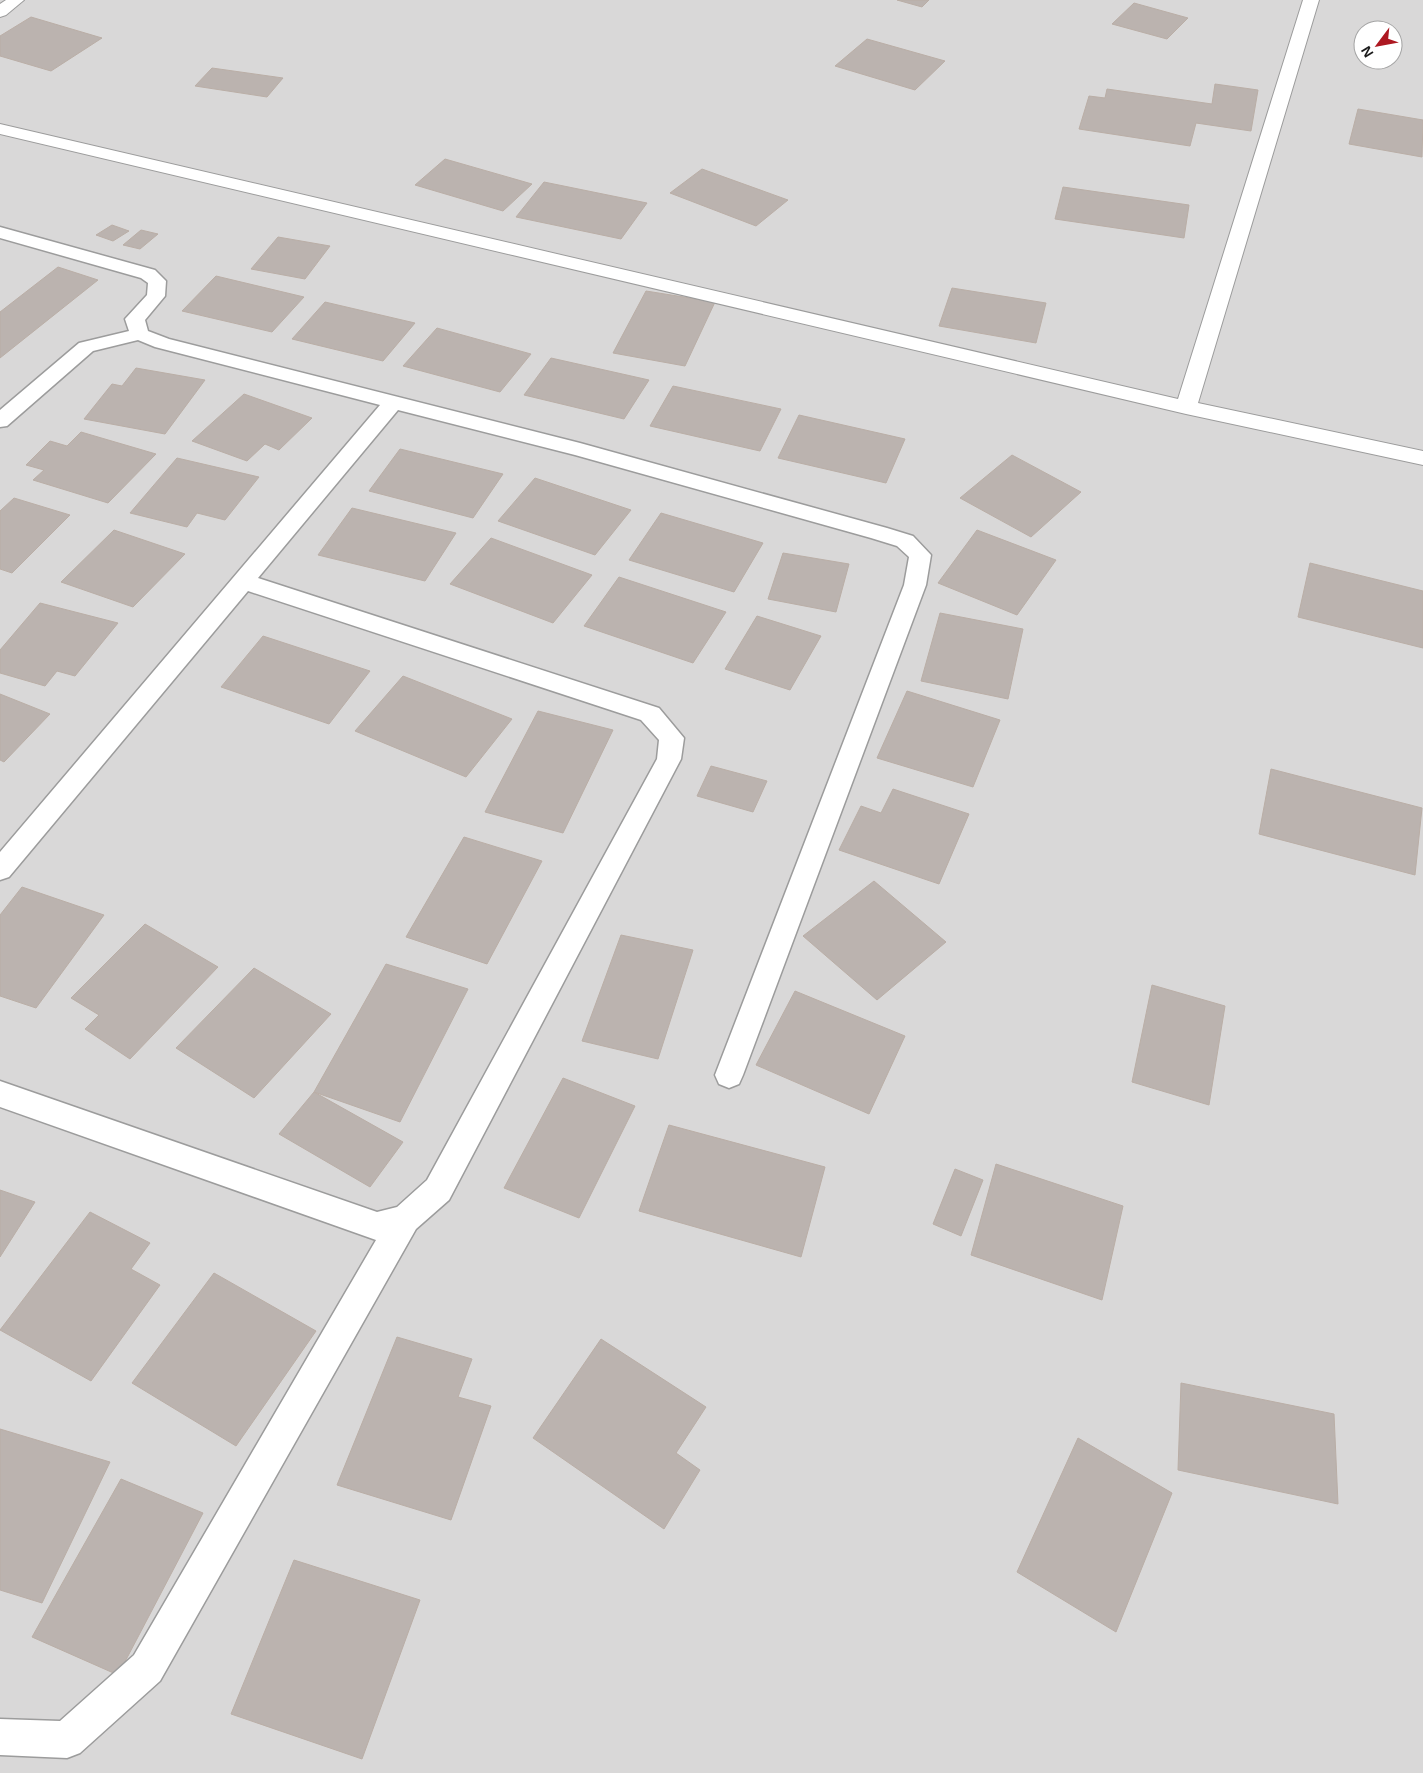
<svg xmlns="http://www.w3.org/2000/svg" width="1423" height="1773" viewBox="0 0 1423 1773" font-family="Arial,sans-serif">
<rect width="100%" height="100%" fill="#ebe7e1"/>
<path fill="#d9d8d8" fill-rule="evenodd" d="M 0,0 L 1423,0 L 1423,1773 L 0,1773 ZM 1363,30 L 1393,30 L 1393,60 L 1363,60 Z"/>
<g fill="#bbb3af" stroke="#baaea6">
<path d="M 897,0 L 929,0 L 922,7 Z"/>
<path d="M 1134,3 L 1188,18 L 1167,39 L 1112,24 Z"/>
<path d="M 31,17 L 102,38 L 51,71 L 0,56 L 0,36 Z"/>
<path d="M 867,39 L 945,61 L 915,90 L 835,66 Z"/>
<path d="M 212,68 L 283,78 L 267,97 L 195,86 Z"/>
<path d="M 1215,84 L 1258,90 L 1251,131 L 1196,123 L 1190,146 L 1079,129 L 1089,96 L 1105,98 L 1107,89 L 1212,104 Z"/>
<path d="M 1358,109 L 1423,120 L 1422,157 L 1349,144 Z"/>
<path d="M 445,159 L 532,184 L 503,211 L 415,185 Z"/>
<path d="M 702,169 L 788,200 L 756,226 L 670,193 Z"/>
<path d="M 544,182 L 647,203 L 621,239 L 516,217 Z"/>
<path d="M 1063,187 L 1189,205 L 1184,238 L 1055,219 Z"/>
<path d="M 112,225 L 129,231 L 113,241 L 96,235 Z"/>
<path d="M 141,230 L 158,234 L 140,249 L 123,245 Z"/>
<path d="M 278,237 L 330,246 L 305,279 L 251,269 Z"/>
<path d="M 58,267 L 98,280 L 0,358 L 0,312 Z"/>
<path d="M 216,276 L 304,297 L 272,332 L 182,311 Z"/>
<path d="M 952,288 L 1046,303 L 1036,343 L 939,326 Z"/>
<path d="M 646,291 L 715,302 L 685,366 L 613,353 Z"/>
<path d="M 325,302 L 415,323 L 383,361 L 292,339 Z"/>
<path d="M 437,328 L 531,354 L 500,392 L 403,366 Z"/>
<path d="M 551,358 L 649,380 L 624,419 L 524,395 Z"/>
<path d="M 136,368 L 205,380 L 165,434 L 84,419 L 112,384 L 122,386 Z"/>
<path d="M 673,386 L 781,409 L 760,451 L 650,426 Z"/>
<path d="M 244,394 L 312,418 L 279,450 L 265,444 L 247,461 L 192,441 Z"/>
<path d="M 799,415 L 905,439 L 886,483 L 778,458 Z"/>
<path d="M 81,432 L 156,454 L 108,503 L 33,480 L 44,470 L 26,465 L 50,441 L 67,446 Z"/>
<path d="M 400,449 L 503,474 L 473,518 L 369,491 Z"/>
<path d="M 1012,455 L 1081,492 L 1031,537 L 960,498 Z"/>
<path d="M 177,458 L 259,477 L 225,520 L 197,513 L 187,527 L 130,513 Z"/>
<path d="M 535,478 L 631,510 L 595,555 L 498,521 Z"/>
<path d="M 14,498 L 70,515 L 12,573 L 0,569 L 0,511 Z"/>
<path d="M 352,508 L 456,533 L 425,581 L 318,555 Z"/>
<path d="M 661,513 L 763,543 L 734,592 L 629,560 Z"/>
<path d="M 114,530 L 185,554 L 133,607 L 61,582 Z"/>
<path d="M 977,530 L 1056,560 L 1017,615 L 938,583 Z"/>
<path d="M 491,538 L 592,575 L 553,623 L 450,584 Z"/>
<path d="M 783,553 L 849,564 L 836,612 L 768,599 Z"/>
<path d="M 1310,563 L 1423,591 L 1423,648 L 1298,617 Z"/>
<path d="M 619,577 L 726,612 L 693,663 L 584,626 Z"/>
<path d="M 40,603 L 118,623 L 75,676 L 57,671 L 45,686 L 0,673 L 0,650 Z"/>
<path d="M 940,613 L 1023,629 L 1008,699 L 921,681 Z"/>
<path d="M 757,616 L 821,636 L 790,690 L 725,669 Z"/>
<path d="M 263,636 L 370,671 L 329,724 L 221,687 Z"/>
<path d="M 403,676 L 512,719 L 466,777 L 355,731 Z"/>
<path d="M 907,691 L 1000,720 L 973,787 L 877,758 Z"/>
<path d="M 0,694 L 50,714 L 4,762 L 0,760 Z"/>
<path d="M 538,711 L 613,730 L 563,833 L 485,812 Z"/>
<path d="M 711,766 L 767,781 L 753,812 L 697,796 Z"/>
<path d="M 1271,769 L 1422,808 L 1415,875 L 1259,834 Z"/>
<path d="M 893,789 L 969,814 L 939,884 L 839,850 L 861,806 L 881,813 Z"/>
<path d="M 464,837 L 542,861 L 487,964 L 406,937 Z"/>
<path d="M 874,881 L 946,942 L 877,1000 L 803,936 Z"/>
<path d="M 22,887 L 104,915 L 36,1008 L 0,996 L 0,915 Z"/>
<path d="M 145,924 L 218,967 L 130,1059 L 85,1029 L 99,1015 L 71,998 Z"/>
<path d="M 621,935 L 693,950 L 658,1059 L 582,1041 Z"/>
<path d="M 386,964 L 468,989 L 400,1122 L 314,1092 Z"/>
<path d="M 254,968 L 331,1014 L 254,1098 L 176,1048 Z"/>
<path d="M 1152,985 L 1225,1006 L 1209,1105 L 1132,1082 Z"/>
<path d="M 795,991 L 905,1036 L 869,1114 L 756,1065 Z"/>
<path d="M 563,1078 L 635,1106 L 579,1218 L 504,1188 Z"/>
<path d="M 314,1092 L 403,1142 L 370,1187 L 279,1134 Z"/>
<path d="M 669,1125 L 825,1167 L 801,1257 L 639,1211 Z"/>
<path d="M 996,1164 L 1123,1206 L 1102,1300 L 971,1255 Z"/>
<path d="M 955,1169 L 983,1180 L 961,1236 L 933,1224 Z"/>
<path d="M 0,1190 L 35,1202 L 0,1257 Z"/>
<path d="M 90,1212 L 150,1243 L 131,1269 L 160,1285 L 91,1381 L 0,1330 Z"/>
<path d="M 214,1273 L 316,1331 L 236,1446 L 132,1383 Z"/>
<path d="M 397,1337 L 472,1359 L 458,1397 L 491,1406 L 451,1520 L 337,1485 Z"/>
<path d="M 601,1339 L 706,1407 L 676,1453 L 700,1470 L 664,1529 L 533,1438 Z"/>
<path d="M 1181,1383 L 1334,1414 L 1338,1504 L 1178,1470 Z"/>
<path d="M 0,1429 L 110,1462 L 42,1603 L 0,1590 Z"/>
<path d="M 1078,1438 L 1172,1493 L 1116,1632 L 1017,1572 Z"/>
<path d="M 121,1479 L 203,1513 L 118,1675 L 32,1637 Z"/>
<path d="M 294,1560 L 420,1600 L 362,1759 L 231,1714 Z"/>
</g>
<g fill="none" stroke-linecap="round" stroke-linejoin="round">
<g stroke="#9c9c9c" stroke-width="3">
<path id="service" d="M 0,227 L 155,270 L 166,281 L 165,296 L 145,320 L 148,331 L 169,339 L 580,443 L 887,528 L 913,536 L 931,555 L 926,585 L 743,1075 L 739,1084 L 729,1088 L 719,1084 L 715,1075 L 904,585 L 909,557 L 897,546 L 871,538 L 575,455 L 398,410 L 258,578 L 659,708 L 684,738 L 681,759 L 449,1200 L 416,1229 L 160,1681 L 80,1753 L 67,1758 L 0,1755 L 0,1719 L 60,1721 L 134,1655 L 376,1240 L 0,1107 L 0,1081 L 377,1212 L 397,1207 L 427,1180 L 657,759 L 659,740 L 641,720 L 248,591 L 9,877 L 0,880 L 0,852 L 380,405 L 155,347 L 138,340 L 93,351 L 7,426 L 0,427 L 0,410 L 79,343 L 129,331 L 125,319 L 147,295 L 148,283 L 141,278 L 0,238 Z"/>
</g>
<g stroke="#9c9c9c" stroke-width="2">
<g id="minor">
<path d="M 6,0 L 24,0 L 6,15 L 0,17 L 0,4 Z"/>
<path d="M 1303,0 L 1319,0 L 1198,403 L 1423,451 L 1423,465 L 1186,414 L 0,134 L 0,124 L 1178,399 Z"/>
</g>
</g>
<use href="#service" fill="#fff" fill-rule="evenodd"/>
<use href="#minor" fill="#fff" fill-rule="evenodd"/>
</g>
<g transform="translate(1378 45) rotate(238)"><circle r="24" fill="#ffffff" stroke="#a4a4a4"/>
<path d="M0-4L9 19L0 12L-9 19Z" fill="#ad1821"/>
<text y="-8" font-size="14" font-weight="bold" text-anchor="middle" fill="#1b1b1b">N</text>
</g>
</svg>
